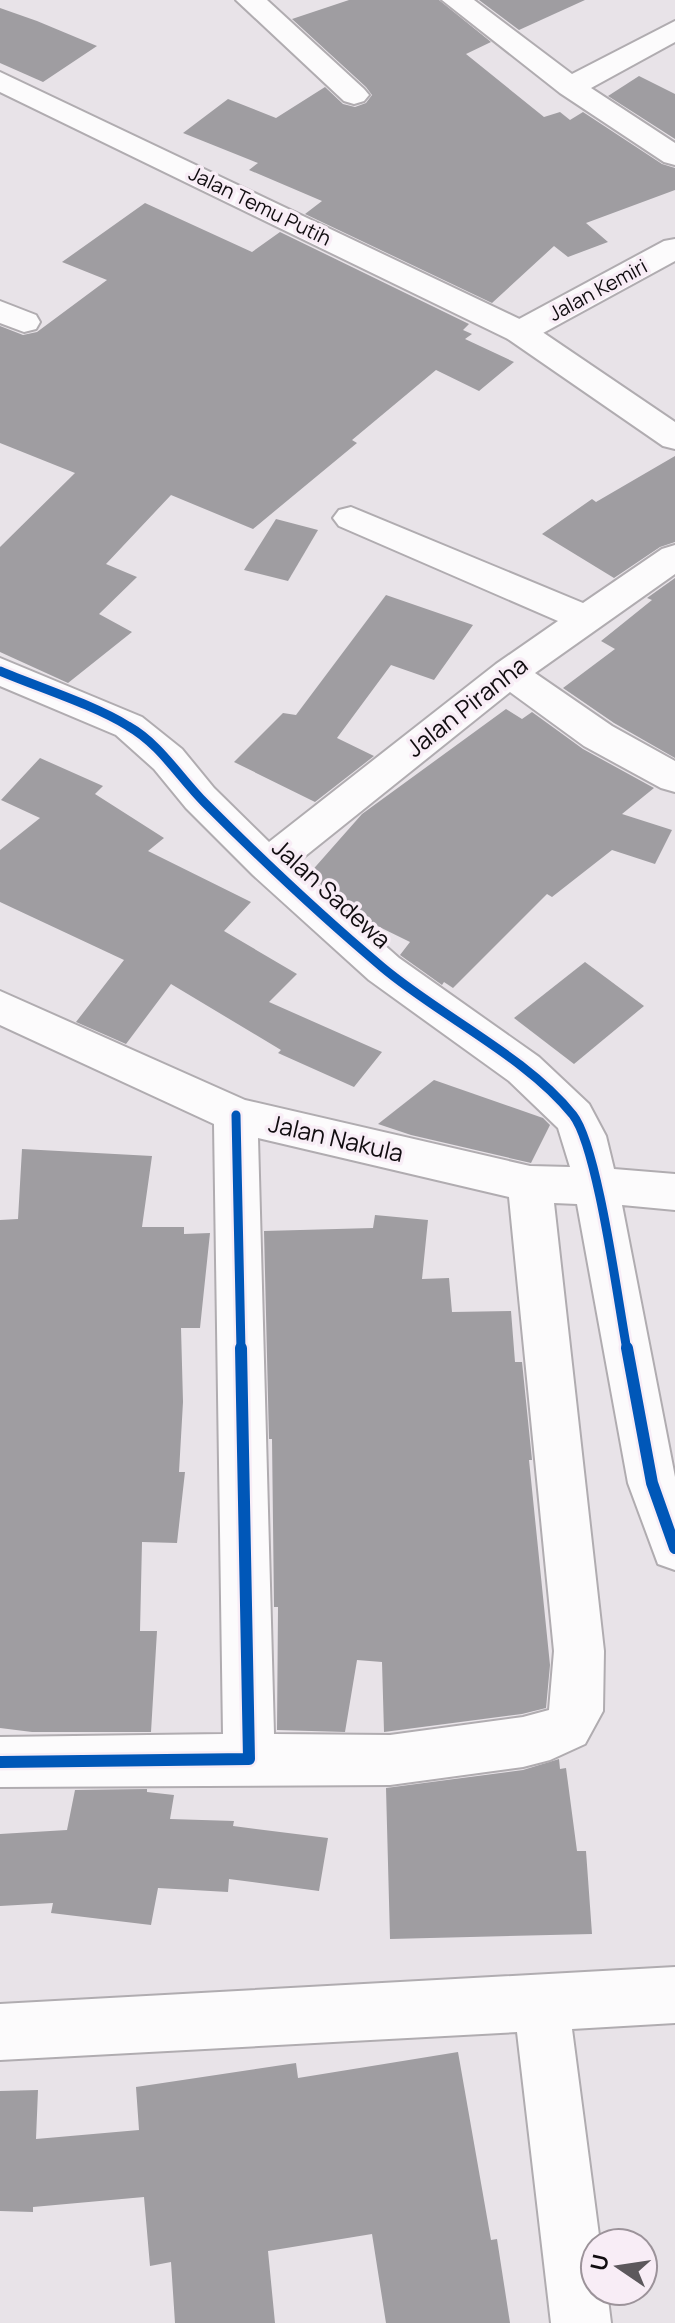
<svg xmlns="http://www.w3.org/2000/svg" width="675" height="2323" viewBox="0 0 675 2323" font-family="Manrope,sans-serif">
<rect width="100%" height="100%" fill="#e8e3e8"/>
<g fill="#9f9da1">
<path d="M 349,0 L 439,0 L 491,42 L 466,54 L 544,117 L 560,112 L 570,120 L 583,112 L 662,164 L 675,168 L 675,190 L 586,223 L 608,242 L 568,257 L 554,246 L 492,303 L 305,214 L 322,201 L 249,170 L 258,163 L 183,133 L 228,99 L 276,118 L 325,87 L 343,104 L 355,107 L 366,103 L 372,95 L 366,87 L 292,19 Z"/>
<path d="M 479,0 L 585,0 L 519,30 Z"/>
<path d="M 0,8 L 37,21 L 97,46 L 43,82 L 0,63 Z"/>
<path d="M 639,76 L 675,94 L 675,139 L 608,96 Z"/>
<path d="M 145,203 L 252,252 L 280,232 L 469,324 L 463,330 L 472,334 L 465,339 L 514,362 L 479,391 L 436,370 L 352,440 L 357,443 L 253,529 L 171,495 L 106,564 L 137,577 L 99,614 L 132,632 L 68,683 L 0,652 L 0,547 L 75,473 L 0,443 L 0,326 L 23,335 L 37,332 L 107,280 L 62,262 Z"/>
<path d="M 675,456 L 675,542 L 660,547 L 614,578 L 542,534 L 592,499 L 596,502 Z"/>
<path d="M 276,519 L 318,530 L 288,581 L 244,570 Z"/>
<path d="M 675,578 L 675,758 L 614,723 L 563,688 L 615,649 L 601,641 L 652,600 L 647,598 Z"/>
<path d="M 386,595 L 473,625 L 434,680 L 391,665 L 337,738 L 374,756 L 315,802 L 234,762 L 283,713 L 296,715 Z"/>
<path d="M 506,709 L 522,719 L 532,712 L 583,749 L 654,788 L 622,814 L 672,830 L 655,864 L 612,850 L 552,897 L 547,894 L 453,988 L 444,982 L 442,985 L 400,955 L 410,942 L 355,915 L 309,874 L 362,814 Z"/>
<path d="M 40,758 L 103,786 L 95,794 L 164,838 L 148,851 L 251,902 L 224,931 L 297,974 L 269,1002 L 382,1052 L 354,1087 L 278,1053 L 281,1050 L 171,984 L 126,1044 L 76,1022 L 124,960 L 0,902 L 0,850 L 40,818 L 1,800 Z"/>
<path d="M 585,962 L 644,1006 L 574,1064 L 514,1018 Z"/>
<path d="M 434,1080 L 543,1118 L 550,1125 L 531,1163 L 411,1135 L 378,1124 Z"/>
<path d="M 22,1149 L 152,1156 L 142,1227 L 184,1227 L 184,1234 L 210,1233 L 200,1328 L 181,1328 L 183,1402 L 179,1472 L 185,1472 L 177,1543 L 142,1542 L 140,1631 L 157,1631 L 151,1732 L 32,1732 L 0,1728 L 0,1220 L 18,1219 Z"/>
<path d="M 375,1215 L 428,1220 L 422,1279 L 449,1278 L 452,1312 L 511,1311 L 515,1362 L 522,1362 L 532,1460 L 529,1460 L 550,1665 L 546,1708 L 522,1714 L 384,1732 L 382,1662 L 357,1660 L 345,1732 L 277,1730 L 278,1607 L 274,1607 L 272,1439 L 269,1439 L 264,1231 L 373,1228 Z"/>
<path d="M 559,1759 L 560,1769 L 566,1768 L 577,1851 L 586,1851 L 592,1934 L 390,1939 L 386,1788 L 523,1770 Z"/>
<path d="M 147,1789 L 147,1792 L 174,1795 L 170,1819 L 234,1821 L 233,1826 L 328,1838 L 319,1891 L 229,1879 L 228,1892 L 158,1888 L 151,1925 L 51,1913 L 53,1903 L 0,1906 L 0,1834 L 67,1830 L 75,1790 Z"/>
<path d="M 458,2052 L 491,2240 L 497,2239 L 510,2323 L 386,2323 L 372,2234 L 268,2251 L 275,2323 L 175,2323 L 171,2262 L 150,2266 L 144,2197 L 33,2207 L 33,2212 L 0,2211 L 0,2091 L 38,2090 L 36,2139 L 139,2130 L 136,2087 L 296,2063 L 298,2078 Z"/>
</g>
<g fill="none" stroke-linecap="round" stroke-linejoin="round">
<g stroke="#b0acb0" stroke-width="4">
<g id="minor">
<path d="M 236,0 L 267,0 L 364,89 L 369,95 L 364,101 L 354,104 L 344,101 Z"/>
<path d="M 442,0 L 474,0 L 572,74 L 675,21 L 675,42 L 591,88 L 675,143 L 675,165 L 664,162 L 560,93 Z"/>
<path d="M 675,239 L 675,261 L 532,339 L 520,342 L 508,339 L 504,332 L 508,325 L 664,241 Z"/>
<path d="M 0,301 L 36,315 L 40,322 L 36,329 L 24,332 L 0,323 Z"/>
<path d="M 351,507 L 583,603 L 662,549 L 675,545 L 675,574 L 535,673 L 612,726 L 675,761 L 675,792 L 661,788 L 584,746 L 510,692 L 294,865 L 399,958 L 539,1057 L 589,1104 L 606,1136 L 614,1169 L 675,1174 L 675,1210 L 622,1205 L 675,1477 L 675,1570 L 658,1564 L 628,1483 L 577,1204 L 554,1203 L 604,1651 L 603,1711 L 585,1744 L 550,1760 L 523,1767 L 390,1785 L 0,1787 L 0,1737 L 223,1734 L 214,1124 L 0,1025 L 0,991 L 245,1100 L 530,1166 L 570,1167 L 558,1128 L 509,1081 L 369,980 L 253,875 L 186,808 L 154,769 L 116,735 L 0,686 L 0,658 L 142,717 L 182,749 L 214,788 L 269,842 L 496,664 L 558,621 L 339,526 L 333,518 L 339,510 ZM 258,1138 L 509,1197 L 554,1651 L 549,1710 L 523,1717 L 390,1735 L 274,1734 Z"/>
<path d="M 675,1967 L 675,2023 L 572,2029 L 600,2243 L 595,2243 L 595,2291 L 607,2291 L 611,2323 L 551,2323 L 517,2032 L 0,2060 L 0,2004 Z"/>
</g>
</g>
<g stroke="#b0acb0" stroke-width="4">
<path id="tertiary" d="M 0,72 L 532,325 L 675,422 L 675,449 L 663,446 L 508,339 L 0,92 Z"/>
</g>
<use href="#minor" fill="#fcfbfc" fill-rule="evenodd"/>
<use href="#tertiary" fill="#fcfbfc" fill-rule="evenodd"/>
<g stroke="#f8edf6" stroke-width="14">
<g id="cycleway-far1">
<path d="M 0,671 C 40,688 92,704 128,726 C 160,744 179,777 205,803 C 262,860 320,915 382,967 C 440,1016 527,1057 573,1115 C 598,1147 618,1303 627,1350"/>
<path d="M 236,1115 L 241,1350"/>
</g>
</g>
<g stroke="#f8edf6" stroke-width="17">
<g id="cycleway">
<path d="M 627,1348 L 652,1483 L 675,1548"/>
<path d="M 0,1762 L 249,1759 L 241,1348"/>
</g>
</g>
<use href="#cycleway-far1" stroke="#0057b8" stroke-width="9"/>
<use href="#cycleway" stroke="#0057b8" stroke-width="12"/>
</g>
<g text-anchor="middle" stroke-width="7" stroke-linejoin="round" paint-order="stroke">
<g font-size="20" fill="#110d10" stroke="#f8edf6">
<text transform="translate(260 206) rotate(26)" y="7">Jalan Temu Putih</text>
<text transform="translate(598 290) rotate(-28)" y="7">Jalan Kemiri</text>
</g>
<g font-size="24" fill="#110d10" stroke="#f8edf6">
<text transform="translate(467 707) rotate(-38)" y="8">Jalan Piranha</text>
<text transform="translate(331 894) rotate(42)" y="8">Jalan Sadewa</text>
<text transform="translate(336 1139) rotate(13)" y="8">Jalan Nakula</text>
</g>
</g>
<g transform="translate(619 2267) rotate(283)"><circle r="38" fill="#f8edf6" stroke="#9c939a" stroke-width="2"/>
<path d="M0-6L14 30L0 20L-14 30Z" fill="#5c585c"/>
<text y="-12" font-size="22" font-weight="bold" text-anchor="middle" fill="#110d10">U</text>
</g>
</svg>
